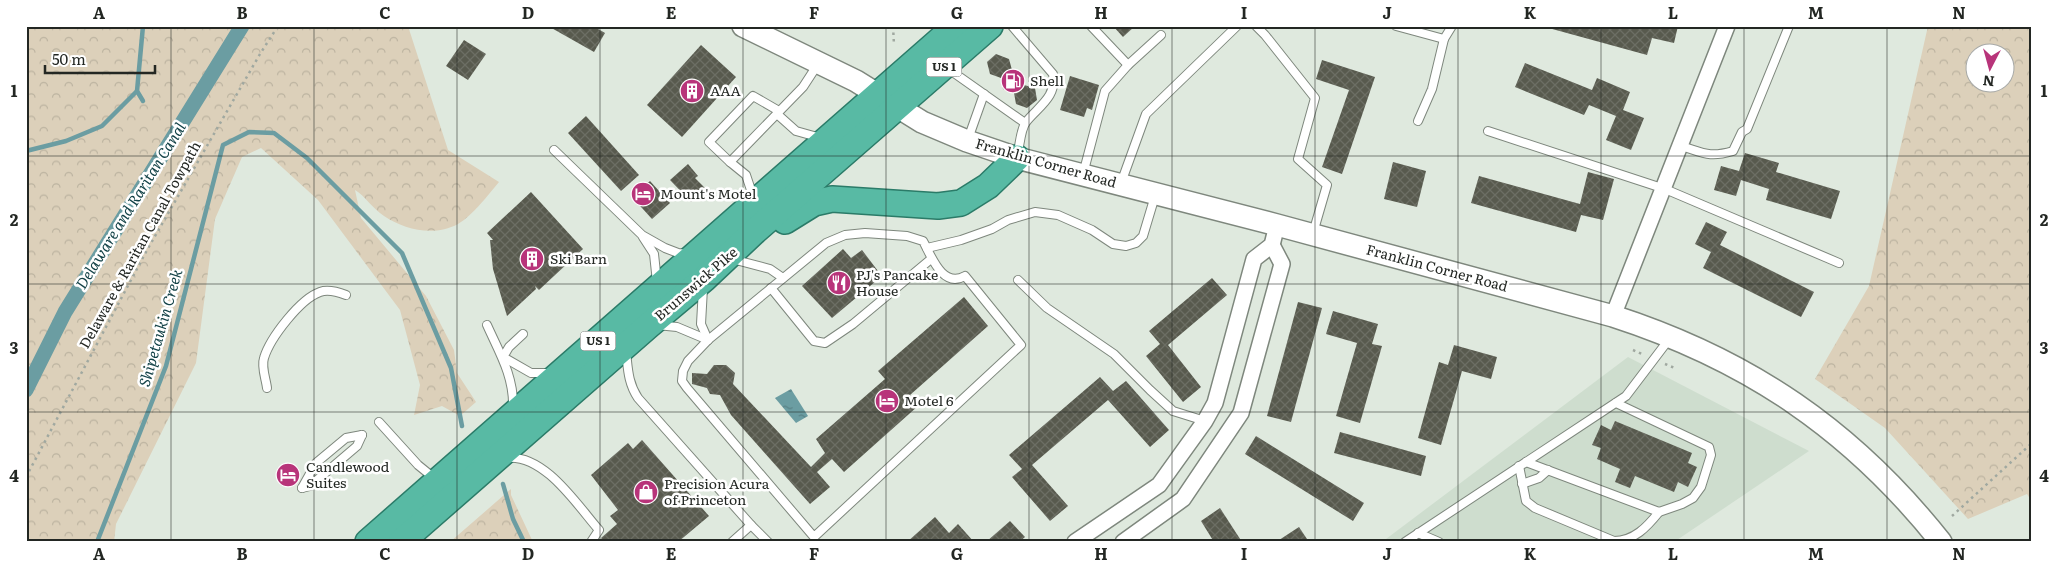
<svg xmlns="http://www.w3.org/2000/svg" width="2058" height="568" viewBox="0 0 2058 568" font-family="Literata,serif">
<defs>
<pattern id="forest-crowns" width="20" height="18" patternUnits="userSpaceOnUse" patternTransform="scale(1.25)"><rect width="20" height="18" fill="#dcd0ba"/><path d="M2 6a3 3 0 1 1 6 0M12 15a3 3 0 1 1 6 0" fill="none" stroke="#bcb3a0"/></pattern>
<pattern id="water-ripples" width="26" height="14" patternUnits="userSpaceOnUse" patternTransform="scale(1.25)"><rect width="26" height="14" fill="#6b9da2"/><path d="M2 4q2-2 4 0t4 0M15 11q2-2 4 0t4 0" fill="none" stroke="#588084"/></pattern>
<pattern id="building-cross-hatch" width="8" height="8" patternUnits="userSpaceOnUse" patternTransform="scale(1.25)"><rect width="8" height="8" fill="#585a4e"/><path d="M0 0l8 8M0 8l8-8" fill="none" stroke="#6c6e64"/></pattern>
</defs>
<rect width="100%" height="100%" fill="#dfe9de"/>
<path fill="#ceddce" d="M 1628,357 L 1809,451 L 1674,542 L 1382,542 Z"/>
<g fill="url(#forest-crowns)" fill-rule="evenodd">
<path d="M 26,26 L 408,26 L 448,150 L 499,182 C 488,195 473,215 458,224 C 434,237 405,230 384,216 C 373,209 365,196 355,190 L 361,218 L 426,296 L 454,350 L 457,373 L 476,402 L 460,416 L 442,406 L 414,415 L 420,385 L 400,310 L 318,200 L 261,148 L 242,157 L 215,219 L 196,363 L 116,524 L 114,542 L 26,542 Z"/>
<path d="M 1928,26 L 2032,26 L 2032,502 L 2027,494 L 1968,519 L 1885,428 L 1815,379 L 1869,286 ZM 1976,52 L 2006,52 L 2006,82 L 1976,82 Z"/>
<path d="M 511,489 L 511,495 L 533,542 L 450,542 Z"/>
</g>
<path fill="url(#water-ripples)" d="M 791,389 L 808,416 L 796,423 L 775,398 Z"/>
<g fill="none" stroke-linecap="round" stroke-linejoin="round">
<g stroke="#6b9da2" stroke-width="4.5">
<path d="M 143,26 L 137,91 L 143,101"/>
<path d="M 26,151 L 66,141 L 102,126 L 137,91"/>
<path d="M 503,484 L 513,519 L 524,542"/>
<path d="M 97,542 L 166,366 L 223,145 L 249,132 L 274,133 L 307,158 L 402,253 L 451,368 L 462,426"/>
</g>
<path stroke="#6b9da2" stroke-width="15" d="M 26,390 L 65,312 L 242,26"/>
</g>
<g fill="url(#building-cross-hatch)">
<path d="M 548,26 L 593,26 L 605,33 L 594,52 Z"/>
<path d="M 1113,26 L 1135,26 L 1123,37 Z"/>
<path d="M 1648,26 L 1678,26 L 1674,43 L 1652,38 L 1647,55 L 1545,27 Z"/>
<path d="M 464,40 L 486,54 L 468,80 L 446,66 Z"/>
<path d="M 701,45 L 736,77 L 682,137 L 647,105 Z"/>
<path d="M 996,54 L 1009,59 L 1012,70 L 1022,73 L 1024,85 L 1035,88 L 1037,100 L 1027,108 L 1016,104 L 1014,93 L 1003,89 L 1001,78 L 990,74 L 987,62 Z"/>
<path d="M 1322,60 L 1375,77 L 1342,174 L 1322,167 L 1349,90 L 1316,79 Z"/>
<path d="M 1525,63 L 1592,90 L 1597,78 L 1630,92 L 1623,110 L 1644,118 L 1631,150 L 1606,140 L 1616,116 L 1589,105 L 1584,115 L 1515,87 Z"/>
<path d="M 1070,76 L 1099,85 L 1092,110 L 1087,108 L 1084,117 L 1060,110 Z"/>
<path d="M 586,116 L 639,175 L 621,191 L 568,133 Z"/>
<path d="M 1745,153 L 1779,163 L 1776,172 L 1840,191 L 1831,219 L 1766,200 L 1769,189 L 1741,180 L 1736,196 L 1714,190 L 1721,166 L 1739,171 Z"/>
<path d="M 1393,162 L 1426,171 L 1417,207 L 1384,199 Z"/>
<path d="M 688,164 L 698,176 L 695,178 L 706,189 L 691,202 L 670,180 Z"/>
<path d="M 1588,172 L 1614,179 L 1603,220 L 1581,215 L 1576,232 L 1471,203 L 1479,176 L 1580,204 Z"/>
<path d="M 650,181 L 670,203 L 652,219 L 632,197 Z"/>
<path d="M 531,192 L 583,249 L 539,290 L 535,286 L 536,289 L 507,316 L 493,269 L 490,240 L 493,240 L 487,233 Z"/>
<path d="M 1706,222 L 1727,232 L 1720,245 L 1814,292 L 1801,317 L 1703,268 L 1711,252 L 1695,244 Z"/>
<path d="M 843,249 L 851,258 L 862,250 L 878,271 L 871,276 L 876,281 L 832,318 L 802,286 Z"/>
<path d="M 1212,278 L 1227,295 L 1168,345 L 1201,387 L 1183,402 L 1146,356 L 1160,344 L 1149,331 Z"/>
<path d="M 964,297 L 988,326 L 910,395 L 918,406 L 844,472 L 832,459 L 817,472 L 830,487 L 810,504 L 731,415 L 720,395 L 710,394 L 707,388 L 692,384 L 692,373 L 707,374 L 714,365 L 726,365 L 735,373 L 733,384 L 811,467 L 825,453 L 816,439 L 885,379 L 878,371 Z"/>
<path d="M 1298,302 L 1322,308 L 1291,422 L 1267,416 Z"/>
<path d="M 1333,311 L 1378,324 L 1372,344 L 1382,346 L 1360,423 L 1336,416 L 1357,343 L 1326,334 Z"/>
<path d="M 1454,345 L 1497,357 L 1491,379 L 1462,371 L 1441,445 L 1418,438 L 1439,362 L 1448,365 Z"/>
<path d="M 1100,377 L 1113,391 L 1126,381 L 1169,430 L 1150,447 L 1108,400 L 1032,465 L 1068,506 L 1050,521 L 1012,477 L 1022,469 L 1009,455 Z"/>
<path d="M 1615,421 L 1692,453 L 1688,463 L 1697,467 L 1688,487 L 1678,482 L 1674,492 L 1635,476 L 1630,488 L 1615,482 L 1620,469 L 1597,459 L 1601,448 L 1592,445 L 1601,425 L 1611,430 Z"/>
<path d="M 1340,432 L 1426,456 L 1421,476 L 1334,453 Z"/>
<path d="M 1256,436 L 1364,503 L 1353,521 L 1245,454 Z"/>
<path d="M 642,440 L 709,516 L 678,542 L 604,542 L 601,538 L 617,524 L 610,516 L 618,510 L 591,475 L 628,443 L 633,449 Z"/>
<path d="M 1220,508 L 1242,542 L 1214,542 L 1201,521 Z"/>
<path d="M 935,517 L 949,533 L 958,524 L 974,542 L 946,542 L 944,540 L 942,542 L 907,542 Z"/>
<path d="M 1010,521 L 1025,537 L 1019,542 L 986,542 Z"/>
<path d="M 1299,527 L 1309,542 L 1276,542 Z"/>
</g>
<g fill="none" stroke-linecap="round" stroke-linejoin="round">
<g stroke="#7e877d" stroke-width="10">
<g id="service">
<path d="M 1012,26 L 1053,74 C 1057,97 1039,106 1026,122 C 1020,130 1020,146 1017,156"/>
<path d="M 1091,26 L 1128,65"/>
<path d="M 1256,26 L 1265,35 L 1315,98 L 1298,159 L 1327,185 L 1313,233"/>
<path d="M 1396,26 L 1444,39 L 1452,26"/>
<path d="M 947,68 L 1025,123"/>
<path d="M 779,111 L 753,96 L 709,142 L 730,162 L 803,87 L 818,64"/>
<path d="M 777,114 L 796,131 L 821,138"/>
<path d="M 1418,121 L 1432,89 L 1444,39"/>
<path d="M 1488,131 L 1665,189 L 1839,263"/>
<path d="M 968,139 L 984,94"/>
<path d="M 1681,146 C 1704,153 1709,158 1733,151 L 1742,132 L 1747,129 L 1789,26"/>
<path d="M 554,150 L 642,235 L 665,248 L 678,253 L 688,254"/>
<path d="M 730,162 L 746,175 L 754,199"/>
<path d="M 1083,174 L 1105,91 L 1128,65 L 1161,35"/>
<path d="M 1121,183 L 1146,114 L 1237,26"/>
<path d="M 865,233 L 907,236 L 923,241 C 931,255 942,289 965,276 L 1021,345 L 814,537 L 687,388 L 682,381 L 683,371 L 688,361 L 708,340 L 826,243 L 845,235 Z"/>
<path d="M 643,237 L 654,254 L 657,282"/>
<path d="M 927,248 L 961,240 L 992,229 L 1008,220 L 1035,212 L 1058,215 L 1092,230 L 1113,244 L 1126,246 L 1136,243 L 1143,236 L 1155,196"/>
<path d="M 732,259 L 770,269 L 783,278"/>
<path d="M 1018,280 L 1047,308 L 1114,354 L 1150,390 L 1173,411 L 1205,421"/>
<path d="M 703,288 L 701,324 L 708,340"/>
<path d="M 771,288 L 814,341 L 825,343 L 853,324 L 931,259"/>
<path d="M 487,325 C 499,352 514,376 513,407"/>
<path d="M 657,325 L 677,327 L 708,340"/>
<path d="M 626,352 C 628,369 628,383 638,398 L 751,525 L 732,542"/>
<path d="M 503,357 L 531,373 L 551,373"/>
<path d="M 503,357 L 509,347 L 523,334"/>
<path d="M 267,388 C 266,379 261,367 264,358 C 270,338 300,299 320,292 C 328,289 338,292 346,295"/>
<path d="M 379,422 L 418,465 L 434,478"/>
<path d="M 506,458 C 544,453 577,505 599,530 L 591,542"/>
<path d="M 1526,462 L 1659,512 L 1682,504 L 1693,498 L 1701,487 L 1711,455 L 1709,447 L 1616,403"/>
<path d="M 1519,466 L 1526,501 L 1535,508 L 1614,541 C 1634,541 1647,527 1659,512"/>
<path d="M 1522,484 L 1539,478 L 1548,470"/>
<path d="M 302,488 L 316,463 L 346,438 L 362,435"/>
<path d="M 302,488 L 310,486 L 357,446 L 362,435"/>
<path d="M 751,525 L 768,542"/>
<path d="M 1418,533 L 1439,542"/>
<path d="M 1405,542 L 1626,396 L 1670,338"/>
</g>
</g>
<g stroke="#7e877d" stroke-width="18">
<g id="minor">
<path d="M 1613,316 L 1727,26"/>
<path d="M 1075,542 L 1159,485 L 1205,421 L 1215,403 L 1254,259 L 1272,245 L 1277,225"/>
<path d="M 1123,542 L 1183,499 L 1241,413 L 1282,264 L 1272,245"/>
</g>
</g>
<g stroke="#7e877d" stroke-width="24">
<path id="secondary" d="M 743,26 L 856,81 L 922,122 L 967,141 L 1017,158 L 1277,225 L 1613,316 C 1749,360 1852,430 1941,542"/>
</g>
<g stroke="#2b7b68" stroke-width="28">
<g id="trunk">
<path d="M 785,221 L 814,203 L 832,199 L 938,206 L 961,203 L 988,186 L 1017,158"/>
<path d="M 368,542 L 956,26"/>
<path d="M 401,542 L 648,326 L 704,279 L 755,231 L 990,26"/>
</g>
</g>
<g stroke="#a0a8a0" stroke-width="2.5" stroke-dasharray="2.5 4" stroke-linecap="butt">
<path d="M 893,26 L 894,45"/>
<path d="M 1633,350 L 1644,355"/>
<path d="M 1665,364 L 1677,369"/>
<path d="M 26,477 L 147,250 L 260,54 L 278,26"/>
<path d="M 1952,516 L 2032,443"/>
</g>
<use href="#service" stroke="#fff" stroke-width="8"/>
<use href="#minor" stroke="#fff" stroke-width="15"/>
<use href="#secondary" stroke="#fff" stroke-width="21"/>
<use href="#trunk" stroke="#58baa4" stroke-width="25"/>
</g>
<path fill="none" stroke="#232723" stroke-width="1" stroke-opacity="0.55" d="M 171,26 L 171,542M 314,26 L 314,542M 457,26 L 457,542M 600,26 L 600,542M 743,26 L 743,542M 886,26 L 886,542M 1029,26 L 1029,542M 1172,26 L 1172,542M 1315,26 L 1315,542M 1458,26 L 1458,542M 1601,26 L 1601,542M 1744,26 L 1744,542M 1887,26 L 1887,542M 26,156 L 2032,156M 26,284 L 2032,284M 26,412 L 2032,412"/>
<defs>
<g id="fuel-disc" transform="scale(1.25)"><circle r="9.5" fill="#b8347a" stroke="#fff"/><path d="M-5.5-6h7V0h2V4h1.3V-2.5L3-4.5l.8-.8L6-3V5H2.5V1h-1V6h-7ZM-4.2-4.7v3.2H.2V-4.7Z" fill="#fff"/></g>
<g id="building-disc" transform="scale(1.25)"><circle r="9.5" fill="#b8347a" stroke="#fff"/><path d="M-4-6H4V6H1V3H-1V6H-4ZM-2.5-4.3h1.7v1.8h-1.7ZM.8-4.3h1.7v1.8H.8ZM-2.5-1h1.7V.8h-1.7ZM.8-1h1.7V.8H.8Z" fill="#fff"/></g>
<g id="hotel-disc" transform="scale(1.25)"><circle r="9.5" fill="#b8347a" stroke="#fff"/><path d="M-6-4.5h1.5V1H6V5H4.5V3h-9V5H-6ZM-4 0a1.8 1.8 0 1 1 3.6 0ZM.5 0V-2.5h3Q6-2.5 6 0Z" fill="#fff"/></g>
<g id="restaurant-disc" transform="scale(1.25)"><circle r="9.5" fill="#b8347a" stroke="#fff"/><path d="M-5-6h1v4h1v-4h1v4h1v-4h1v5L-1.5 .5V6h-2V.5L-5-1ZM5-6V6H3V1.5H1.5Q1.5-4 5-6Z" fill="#fff"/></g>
<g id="shop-disc" transform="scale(1.25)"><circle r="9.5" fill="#b8347a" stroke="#fff"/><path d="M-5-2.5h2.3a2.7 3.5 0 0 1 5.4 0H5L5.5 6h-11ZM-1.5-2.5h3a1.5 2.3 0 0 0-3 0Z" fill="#fff"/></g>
</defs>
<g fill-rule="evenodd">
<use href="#fuel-disc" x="1013" y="81"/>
<use href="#building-disc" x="692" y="91"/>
<use href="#hotel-disc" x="643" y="194"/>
<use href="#building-disc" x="532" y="259"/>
<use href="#restaurant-disc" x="839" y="283"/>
<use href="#hotel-disc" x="887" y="401"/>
<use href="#hotel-disc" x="288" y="475"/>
<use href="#shop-disc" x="646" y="492"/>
</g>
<g text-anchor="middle" stroke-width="5" stroke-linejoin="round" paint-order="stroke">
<g fill="#fff" stroke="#656865" stroke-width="1">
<rect x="926.5" y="57.5" width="35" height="19" rx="4"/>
<rect x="580.5" y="331.5" width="35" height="19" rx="4"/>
</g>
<g font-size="12" font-weight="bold" fill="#232723">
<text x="944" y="71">US 1</text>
<text x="598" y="345">US 1</text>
</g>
<g font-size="14" fill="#232723" stroke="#fff" text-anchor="start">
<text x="1030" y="86">Shell</text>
<text x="710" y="96">AAA</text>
<text x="660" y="199">Mount's Motel</text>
<text x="550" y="264">Ski Barn</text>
<text x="856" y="280">PJ's Pancake<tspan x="856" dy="16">House</tspan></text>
<text x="904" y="406">Motel 6</text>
<text x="306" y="472">Candlewood<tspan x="306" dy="16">Suites</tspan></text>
<text x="664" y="489">Precision Acura<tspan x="664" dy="16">of Princeton</tspan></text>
</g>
<g font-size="14" fill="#232723" stroke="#fff">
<text transform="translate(1046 163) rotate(16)" y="5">Franklin Corner Road</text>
<text transform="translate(140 245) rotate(-61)" y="5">Delaware &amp; Raritan Canal Towpath</text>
<text transform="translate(1437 268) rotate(15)" y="5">Franklin Corner Road</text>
<text transform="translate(696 284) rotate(-41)" y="5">Brunswick Pike</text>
</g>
<g font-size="15" font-style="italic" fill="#144348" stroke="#fff">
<text transform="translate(131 206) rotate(-58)" y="5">Delaware and Raritan Canal</text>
<text transform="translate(161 328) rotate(-74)" y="5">Shipetaukin Creek</text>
</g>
</g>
<rect width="2058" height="568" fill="none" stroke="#ffffff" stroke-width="55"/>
<g transform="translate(1990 68) rotate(186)"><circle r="24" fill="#ffffff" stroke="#a7a9a7"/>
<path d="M0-4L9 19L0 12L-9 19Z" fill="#b8347a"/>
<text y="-8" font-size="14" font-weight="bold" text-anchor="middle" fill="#232723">N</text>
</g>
<path d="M45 65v8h110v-8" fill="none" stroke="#232723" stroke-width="2.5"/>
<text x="52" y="65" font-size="15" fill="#232723" stroke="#ffffff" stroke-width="4" paint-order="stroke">50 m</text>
<rect x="28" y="28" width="2002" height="512" fill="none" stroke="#232723" stroke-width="2"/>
<g font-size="16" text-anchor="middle" font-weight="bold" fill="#232723">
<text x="99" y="19">A</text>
<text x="242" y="19">B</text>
<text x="385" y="19">C</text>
<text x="528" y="19">D</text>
<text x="671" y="19">E</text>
<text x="814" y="19">F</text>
<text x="957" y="19">G</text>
<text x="1101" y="19">H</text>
<text x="1244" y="19">I</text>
<text x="1387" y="19">J</text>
<text x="1530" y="19">K</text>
<text x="1673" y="19">L</text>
<text x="1816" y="19">M</text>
<text x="1959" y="19">N</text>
<text x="14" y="97">1</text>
<text x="2044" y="97">1</text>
<text x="14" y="226">2</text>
<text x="2044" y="226">2</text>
<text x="14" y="354">3</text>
<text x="2044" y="354">3</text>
<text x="14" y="482">4</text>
<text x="2044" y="482">4</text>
<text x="99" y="560">A</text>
<text x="242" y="560">B</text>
<text x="385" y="560">C</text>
<text x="528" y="560">D</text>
<text x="671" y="560">E</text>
<text x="814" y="560">F</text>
<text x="957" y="560">G</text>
<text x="1101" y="560">H</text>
<text x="1244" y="560">I</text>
<text x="1387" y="560">J</text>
<text x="1530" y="560">K</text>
<text x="1673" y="560">L</text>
<text x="1816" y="560">M</text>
<text x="1959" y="560">N</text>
</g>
</svg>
